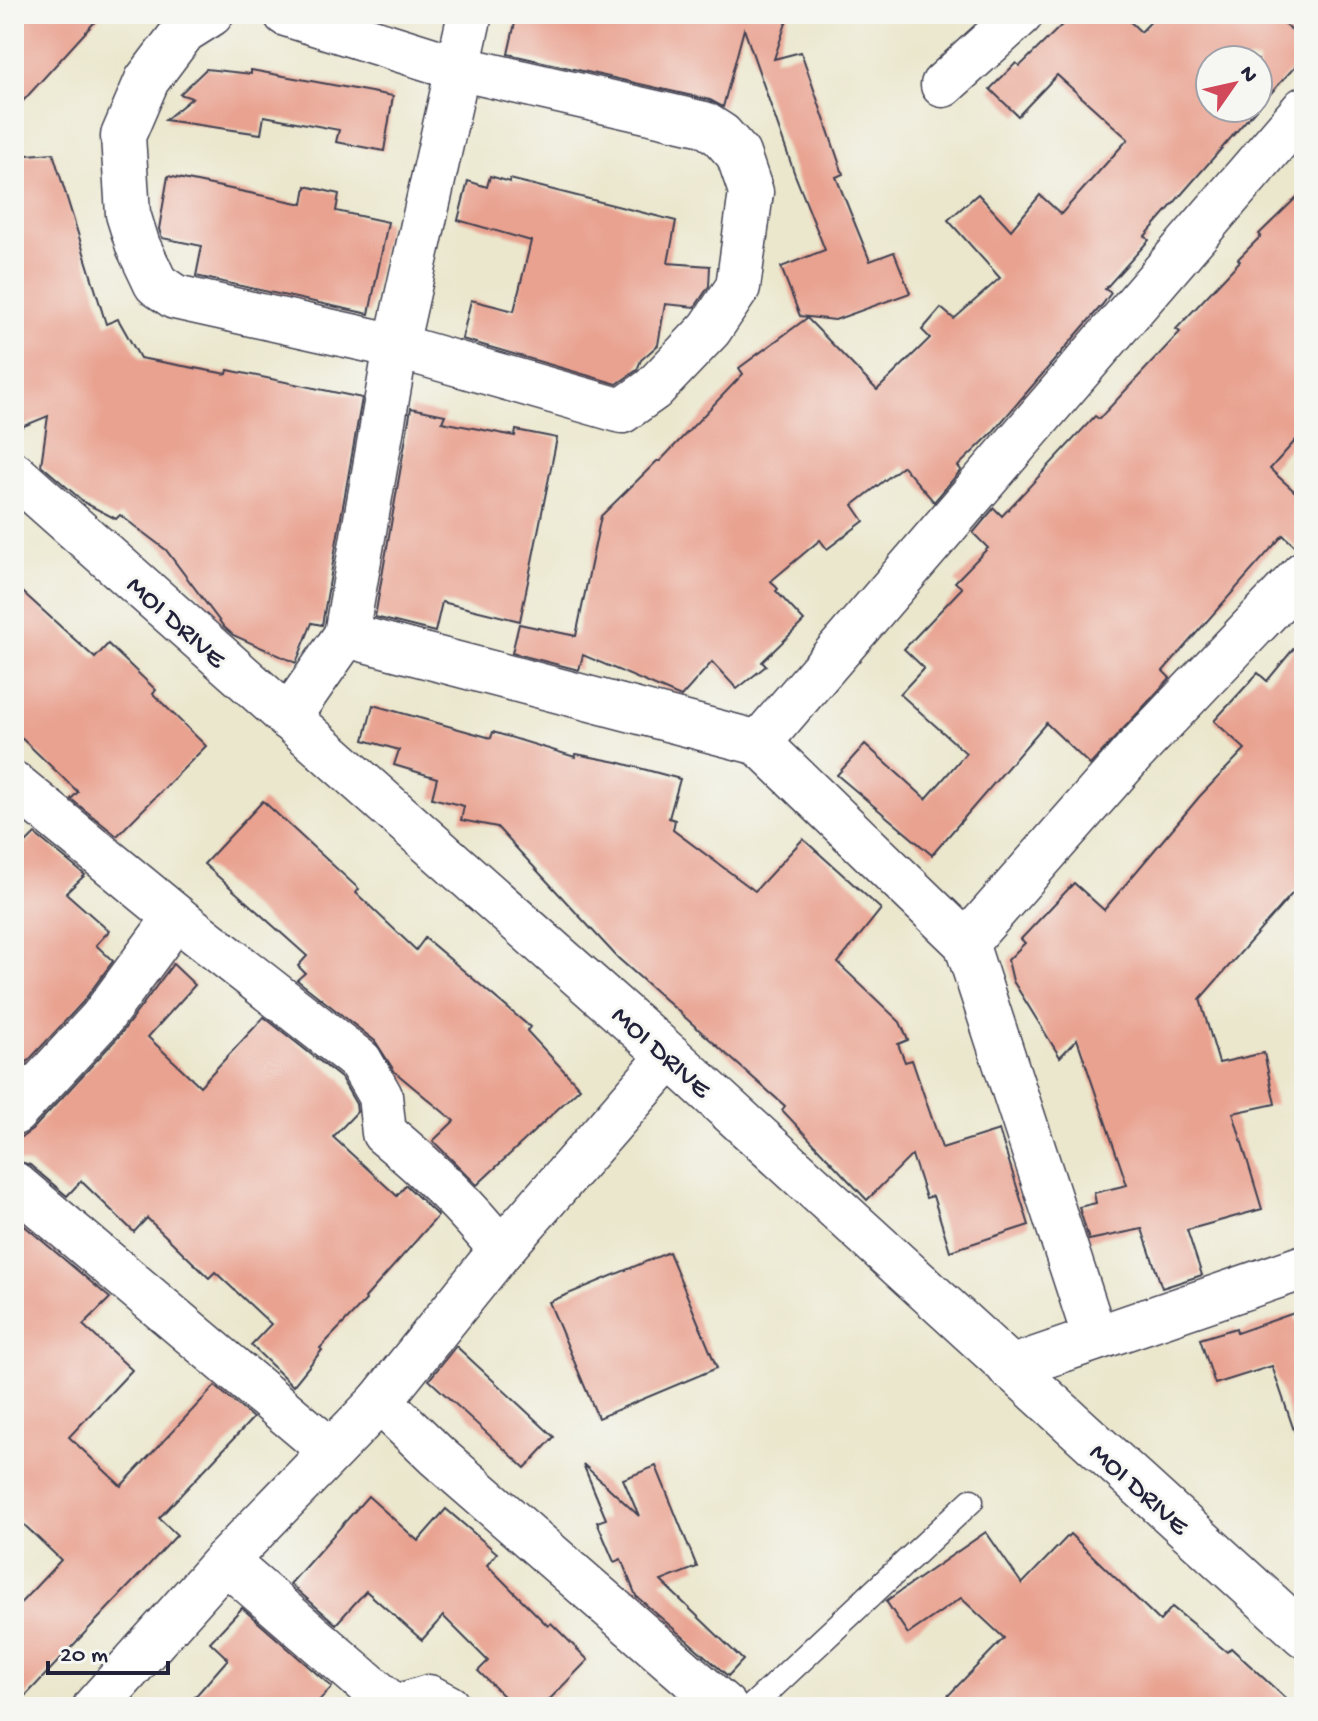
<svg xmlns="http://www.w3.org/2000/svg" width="1318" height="1721" viewBox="0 0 1318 1721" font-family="'Gochi Hand',sans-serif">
<rect width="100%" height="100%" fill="#f6f6f2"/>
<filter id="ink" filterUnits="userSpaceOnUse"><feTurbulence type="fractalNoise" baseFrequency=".0125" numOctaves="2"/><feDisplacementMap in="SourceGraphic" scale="16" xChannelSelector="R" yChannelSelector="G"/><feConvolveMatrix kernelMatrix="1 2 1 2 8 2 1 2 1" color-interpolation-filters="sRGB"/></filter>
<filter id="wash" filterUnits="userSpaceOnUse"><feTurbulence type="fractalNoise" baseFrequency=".006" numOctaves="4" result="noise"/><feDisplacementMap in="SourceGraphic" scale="32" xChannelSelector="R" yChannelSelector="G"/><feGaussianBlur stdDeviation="1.8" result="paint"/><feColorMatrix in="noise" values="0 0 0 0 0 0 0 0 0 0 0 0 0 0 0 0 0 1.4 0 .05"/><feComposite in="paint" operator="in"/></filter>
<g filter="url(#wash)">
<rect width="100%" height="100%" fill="#ebe7cd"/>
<g id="blocks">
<g fill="#e9a290">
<path d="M 14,14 L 102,14 L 14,111 Z"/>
<path d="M 517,14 L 789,14 L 774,59 L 801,52 L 843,174 L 836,177 L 870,261 L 894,252 L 910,293 L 835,320 L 800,316 L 781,267 L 825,250 L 795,175 L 744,29 L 723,107 L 710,100 L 508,54 Z"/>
<path d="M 1073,14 L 1122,14 L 1141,32 L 1158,14 L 1273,14 L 1304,41 L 1304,57 L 1258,107 L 1258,60 L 1210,60 L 1210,108 L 1257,108 L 1145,236 L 1149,240 L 1105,289 L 1111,293 L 1102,305 L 991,434 L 958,466 L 961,470 L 934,502 L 903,466 L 853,505 L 864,521 L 827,549 L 820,540 L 771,581 L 778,589 L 776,591 L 804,621 L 762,662 L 766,666 L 737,689 L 712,662 L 681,697 L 583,655 L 579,670 L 512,653 L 519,624 L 576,636 L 601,516 L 657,461 L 660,461 L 743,374 L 739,368 L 807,318 L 877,390 L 930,338 L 922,330 L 941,308 L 954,319 L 1000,278 L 948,220 L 978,194 L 1011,230 L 1040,195 L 1061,214 L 1128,139 L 1057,75 L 1018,116 L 990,89 L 1016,63 L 1020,66 Z"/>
<path d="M 206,69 L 251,74 L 251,70 L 393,96 L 384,151 L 336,142 L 339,130 L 264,116 L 261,134 L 165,120 L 192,98 L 180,94 Z"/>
<path d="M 53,153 L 106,324 L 118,319 L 140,358 L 227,374 L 228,370 L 362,398 L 322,625 L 312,623 L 296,663 L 233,635 L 224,627 L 166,550 L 120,515 L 116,519 L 85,503 L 41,465 L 48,416 L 14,430 L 14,156 Z"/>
<path d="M 168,176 L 303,204 L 306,186 L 339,194 L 336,211 L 388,222 L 369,314 L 196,276 L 202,246 L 162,238 L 159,229 Z"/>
<path d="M 490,176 L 510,182 L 510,179 L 676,221 L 668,263 L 710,266 L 709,286 L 695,307 L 665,304 L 658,345 L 641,360 L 637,370 L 617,384 L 462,339 L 471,300 L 514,311 L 531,241 L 458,220 L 468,181 L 487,187 Z"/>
<path d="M 1304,190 L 1304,431 L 1270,469 L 1304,500 L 1304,549 L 1298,549 L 1283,535 L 1163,671 L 1170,678 L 1090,765 L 1046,723 L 932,855 L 837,775 L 865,744 L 926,799 L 966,753 L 900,694 L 924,668 L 904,649 L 962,588 L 955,582 L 988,548 L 973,533 L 994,508 L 1002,516 L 1095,416 L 1099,419 L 1180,332 L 1176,329 L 1240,261 L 1238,259 L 1261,236 L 1259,234 Z"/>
<path d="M 411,408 L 445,415 L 442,422 L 515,436 L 516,430 L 557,438 L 520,621 L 442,602 L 435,632 L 375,617 Z"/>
<path d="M 14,584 L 95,658 L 108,644 L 156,690 L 153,694 L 206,746 L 117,836 L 71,799 L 78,792 L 14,731 Z"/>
<path d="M 1304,636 L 1304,880 L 1200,999 L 1219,1063 L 1264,1053 L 1275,1104 L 1233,1113 L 1262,1209 L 1187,1230 L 1202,1275 L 1162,1288 L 1142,1229 L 1089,1240 L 1079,1207 L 1096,1203 L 1094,1193 L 1127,1185 L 1077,1039 L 1060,1057 L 1013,981 L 1008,960 L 1025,943 L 1021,939 L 1074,883 L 1104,910 L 1200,796 L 1245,749 L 1214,721 L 1258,673 L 1267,681 Z"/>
<path d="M 373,705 L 491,738 L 493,732 L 575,757 L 576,754 L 617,762 L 680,779 L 669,818 L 675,820 L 673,830 L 755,891 L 803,839 L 881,909 L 838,963 L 900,1022 L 908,1040 L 898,1044 L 905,1062 L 912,1060 L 942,1148 L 999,1130 L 1029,1225 L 950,1251 L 933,1196 L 926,1198 L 912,1155 L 867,1200 L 782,1110 L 785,1106 L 618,958 L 497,827 L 461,820 L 464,806 L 432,798 L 437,778 L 394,765 L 399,750 L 364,740 Z"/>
<path d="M 263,801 L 359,889 L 356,893 L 416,950 L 425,938 L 530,1027 L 527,1031 L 580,1088 L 477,1185 L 433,1141 L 454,1121 L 395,1072 L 375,1041 L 297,980 L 305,973 L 298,966 L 307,956 L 204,864 Z"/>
<path d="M 35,834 L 85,875 L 66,893 L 109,931 L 96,945 L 113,961 L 82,1003 L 14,1076 L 14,855 Z"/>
<path d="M 173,964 L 195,985 L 148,1037 L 200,1086 L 264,1017 L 341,1078 L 356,1104 L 357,1112 L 333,1137 L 397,1196 L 406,1185 L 438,1216 L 365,1298 L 366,1300 L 320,1348 L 322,1350 L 293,1386 L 251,1345 L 271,1324 L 215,1272 L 209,1278 L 147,1218 L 134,1232 L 81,1181 L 67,1196 L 30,1165 L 14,1160 L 14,1137 L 22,1137 L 32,1130 L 119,1036 Z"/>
<path d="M 14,1217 L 110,1298 L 83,1325 L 132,1370 L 69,1437 L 121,1486 L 215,1386 L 253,1418 L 159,1518 L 177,1535 L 15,1707 L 14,1610 L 61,1560 L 14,1515 Z"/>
<path d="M 669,1252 L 717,1368 L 598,1418 L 549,1302 Z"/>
<path d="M 1294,1313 L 1304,1340 L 1304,1444 L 1299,1445 L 1272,1366 L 1215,1384 L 1200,1339 L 1236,1328 L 1237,1333 Z"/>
<path d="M 456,1346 L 554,1437 L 525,1468 L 429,1380 Z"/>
<path d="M 583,1464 L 639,1516 L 623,1479 L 656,1466 L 697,1567 L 661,1581 L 743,1660 L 728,1676 L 636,1596 L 621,1559 L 614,1562 L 597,1522 L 606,1519 Z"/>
<path d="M 368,1496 L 418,1541 L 446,1509 L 497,1553 L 487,1565 L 548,1626 L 551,1623 L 588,1660 L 542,1707 L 515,1707 L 478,1671 L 488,1661 L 443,1616 L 422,1640 L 366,1591 L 336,1624 L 290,1584 Z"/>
<path d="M 986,1532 L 1022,1584 L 1070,1534 L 1160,1621 L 1172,1607 L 1227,1652 L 1231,1648 L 1295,1707 L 937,1707 L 1004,1638 L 961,1598 L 908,1634 L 886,1601 Z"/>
<path d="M 242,1608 L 332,1687 L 313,1707 L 186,1707 L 228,1659 L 210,1642 Z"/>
</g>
</g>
</g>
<g filter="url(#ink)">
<use href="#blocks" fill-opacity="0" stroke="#404051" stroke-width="2"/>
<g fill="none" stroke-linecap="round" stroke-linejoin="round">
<g stroke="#404051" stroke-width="27">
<path id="service" d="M 751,1707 L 971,1501"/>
</g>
<g stroke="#404051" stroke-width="47">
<g id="minor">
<path d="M 211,14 L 184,31 L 147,80 L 123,136 L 128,214 L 138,246 L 156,284 L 175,297 L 396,346 L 622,411 L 653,389 L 710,329 L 738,287 L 751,192 L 738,154 L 721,135 L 704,124 L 458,68 L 286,14"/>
<path d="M 943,85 L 1021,14"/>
<path d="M 346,635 L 396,346 L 470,14"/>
<path d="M 288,718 L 346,635 L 759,743 L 966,943 L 1095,1338"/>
<path d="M 759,743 L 1304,109"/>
<path d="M 14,784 L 176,917 L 360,1061 L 380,1096 L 384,1133 C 427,1168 467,1207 501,1250"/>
<path d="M 966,943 L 1134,752 L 1304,573"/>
<path d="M 14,1113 L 101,1019 L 176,917"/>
<path d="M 14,1184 L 331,1451"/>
<path d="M 1010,1368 L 1304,1267"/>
<path d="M 380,1401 L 437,1456 L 725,1707"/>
<path d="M 225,1561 L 394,1707"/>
<path d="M 95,1707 L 225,1561 L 380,1401 L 501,1250 L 670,1056"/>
<path d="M 396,1707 L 429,1697 L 448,1707"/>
</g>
</g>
<g stroke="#404051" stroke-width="47">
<path id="tertiary" d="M 14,474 L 670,1056 L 1304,1635"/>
</g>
<use href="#service" stroke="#fff" stroke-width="24"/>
<use href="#minor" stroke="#fff" stroke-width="44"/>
<use href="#tertiary" stroke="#fff" stroke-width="44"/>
</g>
</g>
<g text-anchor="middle" stroke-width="6" stroke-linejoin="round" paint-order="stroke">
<g font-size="28" fill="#22223b" stroke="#f6f6f2">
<text transform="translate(178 620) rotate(42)" y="10">MOI DRIVE</text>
<text transform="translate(663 1050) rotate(42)" y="10">MOI DRIVE</text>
<text transform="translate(1141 1487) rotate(42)" y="10">MOI DRIVE</text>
</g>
</g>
<rect width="1318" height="1721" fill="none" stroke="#f6f6f2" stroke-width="48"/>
<g transform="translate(1234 84) rotate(56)"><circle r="38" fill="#f6f6f2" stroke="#a1a1a9" stroke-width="2"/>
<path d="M0-6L14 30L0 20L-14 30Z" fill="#d1495b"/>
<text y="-12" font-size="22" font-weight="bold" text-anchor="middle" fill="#22223b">N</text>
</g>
<path d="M48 1661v12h120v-12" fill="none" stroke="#22223b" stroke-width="4"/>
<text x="60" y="1661" font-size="24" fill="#22223b" stroke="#f6f6f2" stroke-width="6" paint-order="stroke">20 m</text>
</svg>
